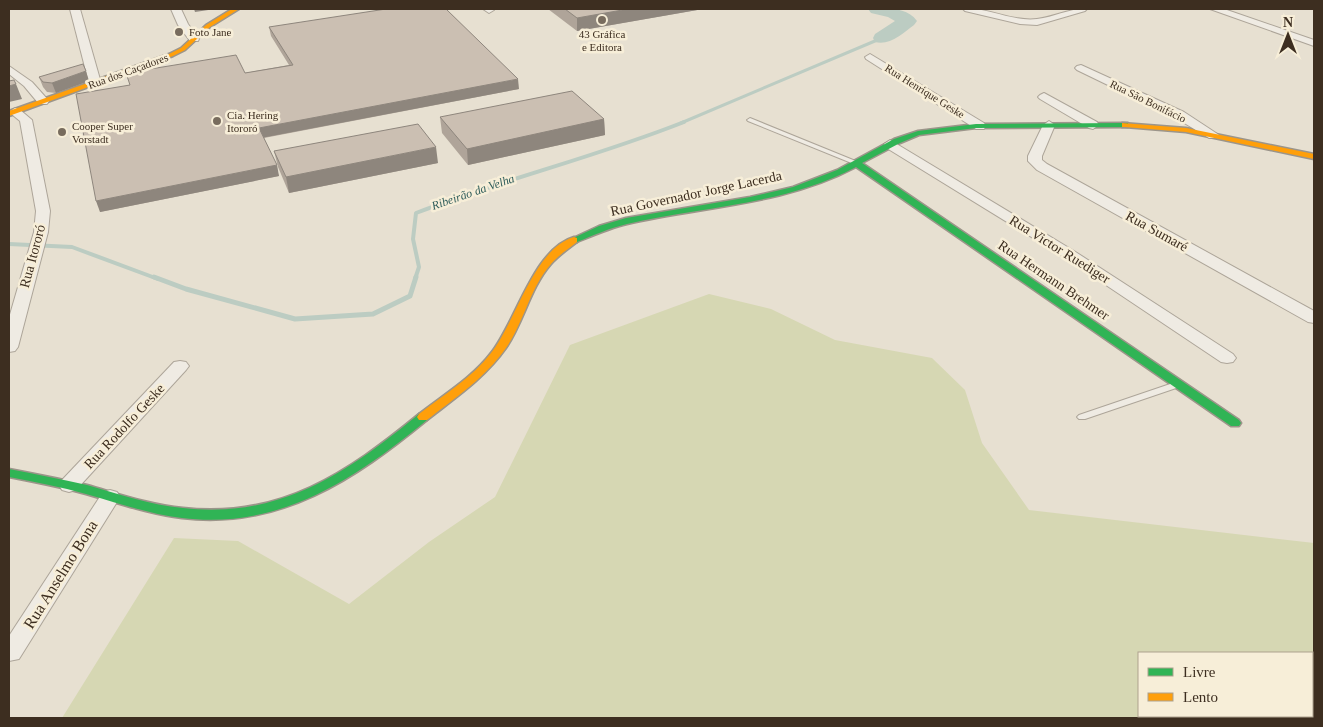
<svg xmlns="http://www.w3.org/2000/svg" width="1323" height="727" viewBox="0 0 1323 727" font-family="Georgia,serif">
<rect width="100%" height="100%" fill="#e7e0d1"/>
<path fill="#d6d7b3" fill-rule="evenodd" d="M 709,294 L 771,309 L 835,340 L 932,358 L 965,390 L 982,443 L 1029,510 L 1314,543 L 1314,718 L 62,718 L 174,538 L 238,541 L 349,604 L 429,542 L 495,497 L 570,345 ZM 1139,653 L 1312,653 L 1312,716 L 1139,716 Z"/>
<g fill="none" stroke-linecap="round" stroke-linejoin="round">
<path stroke="#bcccc2" stroke-width="3" d="M 681,123 L 882,38"/>
<g stroke="#bcccc2" stroke-width="4">
<path d="M 9,244 L 72,247 L 158,279"/>
<path d="M 415,279 L 419,267 L 413,239 L 416,213 C 504,179 596,157 684,122"/>
</g>
<path stroke="#bcccc2" stroke-width="5" d="M 154,277 L 186,289 L 295,319 L 373,314 L 410,296 L 416,277"/>
<path fill="#bcccc2" fill-rule="evenodd" d="M 868,9 C 884,8 906,6 917,21 L 914,25 C 903,33 890,46 875,42 L 873,38 L 875,34 L 895,21 L 888,17 L 871,13 Z"/>
<g stroke="#ada599" stroke-width="2">
<g id="lane">
<path d="M 750,118 L 858,162 L 859,163 L 856,165 L 854,164 L 748,121 L 747,120 Z"/>
<path d="M 1179,381 L 1183,384 L 1182,386 L 1085,419 L 1079,419 L 1077,417 L 1079,415 Z"/>
</g>
</g>
<g stroke="#ada599" stroke-width="2">
<g id="street">
<path d="M 70,9 L 80,9 L 101,83 L 99,85 L 95,86 L 89,83 Z"/>
<path d="M 171,9 L 181,9 L 188,24 L 199,39 L 198,41 L 190,41 L 178,25 Z"/>
<path d="M 483,9 L 493,9 L 494,10 L 489,13 Z"/>
<path d="M 963,9 C 988,7 1012,22 1037,19 C 1055,17 1069,8 1087,9 L 1085,11 L 1037,25 L 1020,24 L 965,11 Z"/>
<path d="M 1210,9 L 1224,9 L 1314,40 L 1314,46 Z"/>
<path d="M 870,54 L 984,123 L 986,126 L 984,129 L 976,129 L 866,59 L 865,57 Z"/>
<path d="M 1081,65 L 1184,112 L 1219,135 L 1217,138 L 1209,138 L 1176,118 L 1077,70 L 1075,68 L 1077,66 Z"/>
<path d="M 9,66 L 32,82 L 49,101 L 47,104 L 39,104 L 24,86 L 9,74 Z"/>
<path d="M 1044,93 L 1097,122 L 1099,125 L 1093,129 L 1089,128 L 1040,99 L 1038,97 L 1040,95 Z"/>
<path d="M 15,108 L 19,109 L 32,120 L 50,211 L 48,232 L 18,347 L 15,351 L 9,352 L 9,318 L 34,232 L 36,211 L 20,121 L 9,112 Z"/>
<path d="M 1049,121 L 1055,125 L 1042,156 L 1042,160 L 1047,164 L 1314,311 L 1314,323 L 1308,322 L 1037,170 L 1028,161 L 1028,156 L 1043,125 Z"/>
<path d="M 890,140 L 1074,251 L 1233,354 L 1236,358 L 1233,362 L 1227,363 L 1221,362 L 1064,257 L 885,147 L 884,144 Z"/>
<path d="M 180,361 L 186,362 L 189,366 L 186,370 L 76,490 L 69,492 L 62,490 L 59,485 L 62,480 L 174,362 Z"/>
<path d="M 110,490 L 117,492 L 120,497 L 117,502 L 19,659 L 9,661 L 9,636 L 103,492 Z"/>
</g>
</g>
<g stroke="#9c958a" stroke-width="3">
<g id="fast">
<path d="M 1125,123 L 1128,123 L 1128,127 L 976,128 L 919,135 L 900,143 L 862,163 L 1239,420 L 1241,423 L 1239,426 L 1231,426 L 856,167 C 785,205 704,206 627,224 C 610,228 594,235 577,242 L 574,243 L 569,240 L 599,226 L 626,218 L 750,197 L 793,187 L 837,170 L 894,139 L 918,131 L 976,124 Z"/>
<path d="M 423,413 L 429,417 L 427,420 C 355,479 280,530 182,518 C 149,514 118,503 86,494 C 61,487 35,482 9,477 L 9,469 C 35,474 61,479 87,485 C 119,494 150,505 183,508 C 280,519 347,473 419,414 Z"/>
</g>
</g>
<g stroke="#9c958a" stroke-width="3">
<g id="slow">
<path d="M 232,9 L 239,9 L 210,27 L 185,50 L 173,56 L 9,116 L 9,111 L 169,54 L 181,48 L 206,25 Z"/>
<path d="M 1122,123 L 1186,128 L 1314,154 L 1314,159 L 1186,132 L 1125,127 L 1122,127 Z"/>
<path d="M 574,237 L 577,238 L 577,242 C 568,249 559,255 551,264 C 530,288 524,322 506,348 C 485,378 455,398 427,420 L 419,420 L 417,417 L 419,414 C 443,395 472,378 491,353 C 516,322 533,249 574,237 Z"/>
</g>
</g>
<use href="#lane" fill="#efebe3" fill-rule="evenodd"/>
<use href="#street" fill="#efebe3" fill-rule="evenodd"/>
<use href="#fast" fill="#30b455" fill-rule="evenodd"/>
<use href="#slow" fill="#ff9f0a" fill-rule="evenodd"/>
</g>
<g fill="#afa499">
<path d="M 548,9 L 703,9 L 577,31 Z"/>
<path d="M 269,27 L 519,89 L 264,138 L 279,176 L 100,212 L 130,85 L 245,73 L 289,65 L 271,36 Z"/>
<path d="M 39,77 L 89,81 L 56,93 L 47,92 L 43,87 Z"/>
<path d="M 440,117 L 604,119 L 605,135 L 468,165 L 442,133 Z"/>
<path d="M 274,151 L 438,163 L 289,193 L 278,167 Z"/>
</g>
<g fill="#8e867d">
<path d="M 194,9 L 215,9 L 195,12 Z"/>
<path d="M 628,9 L 703,9 L 577,31 L 577,18 Z"/>
<path d="M 86,71 L 89,81 L 56,93 L 52,83 Z"/>
<path d="M 518,79 L 519,89 L 261,138 L 259,128 Z"/>
<path d="M 16,84 L 22,99 L 9,102 L 9,86 Z"/>
<path d="M 604,119 L 605,135 L 468,165 L 467,149 Z"/>
<path d="M 436,147 L 438,163 L 289,193 L 286,177 Z"/>
<path d="M 277,165 L 279,176 L 100,212 L 96,201 Z"/>
</g>
<g fill="#cbbfb2" stroke="#8e867d">
<path d="M 386,9 L 446,9 L 518,79 L 259,128 L 277,165 L 96,201 L 76,94 L 130,85 L 126,73 L 236,55 L 245,73 L 293,65 L 269,27 Z"/>
<path d="M 565,9 L 628,9 L 577,18 Z"/>
<path d="M 83,64 L 86,71 L 52,83 L 43,82 L 39,77 Z"/>
<path d="M 14,80 L 16,84 L 9,86 L 9,81 Z"/>
<path d="M 572,91 L 604,119 L 467,149 L 440,117 Z"/>
<path d="M 418,124 L 436,147 L 286,177 L 274,151 Z"/>
</g>
<g fill="#786c5e" stroke="#f7eed8" stroke-width="2">
<circle cx="602" cy="20" r="5"/>
<circle cx="179" cy="32" r="5"/>
<circle cx="217" cy="121" r="5"/>
<circle cx="62" cy="132" r="5"/>
</g>
<g text-anchor="middle" stroke-width="5" stroke-linejoin="round" paint-order="stroke">
<g font-size="11" fill="#3d2e20" stroke="#f7eed8" text-anchor="start">
<text x="189" y="36">Foto Jane</text>
<text x="602" y="38" text-anchor="middle">43 Gráfica<tspan x="602" dy="13">e Editora</tspan></text>
<text x="227" y="119">Cia. Hering<tspan x="227" dy="13">Itororó</tspan></text>
<text x="72" y="130">Cooper Super<tspan x="72" dy="13">Vorstadt</tspan></text>
</g>
<g font-size="11" fill="#3d2e20" stroke="#f7eed8">
<text transform="translate(128 71) rotate(-20)" y="4">Rua dos Caçadores</text>
<text transform="translate(925 91) rotate(32)" y="4">Rua Henrique Geske</text>
<text transform="translate(1148 101) rotate(26)" y="4">Rua São Bonifácio</text>
</g>
<g font-size="12" font-style="italic" fill="#2f5d5a" stroke="#f7eed8">
<text transform="translate(473 192) rotate(-19)" y="4">Ribeirão da Velha</text>
</g>
<g font-size="14" fill="#3d2e20" stroke="#f7eed8">
<text transform="translate(696 193) rotate(-12)" y="5">Rua Governador Jorge Lacerda</text>
<text transform="translate(1157 231) rotate(29)" y="5">Rua Sumaré</text>
<text transform="translate(1060 249) rotate(32)" y="5">Rua Victor Ruediger</text>
<text transform="translate(32 256) rotate(-75)" y="5">Rua Itororó</text>
<text transform="translate(1054 280) rotate(34)" y="5">Rua Hermann Brehmer</text>
<text transform="translate(124 426) rotate(-47)" y="5">Rua Rodolfo Geske</text>
</g>
<g font-size="16" fill="#3d2e20" stroke="#f7eed8">
<text transform="translate(60 574) rotate(-58)" y="6">Rua Anselmo Bona</text>
</g>
</g>
<rect width="1323" height="727" fill="none" stroke="#3d2e20" stroke-width="20"/>
<rect x="1138" y="652" width="175" height="65" fill="#f7eed8" stroke="#ada18e"/>
<rect x="1148" y="668" width="25" height="8" fill="#30b455" stroke="#ada18e"/>
<text x="1183" y="677" font-size="15" fill="#3d2e20">Livre</text>
<rect x="1148" y="693" width="25" height="8" fill="#ff9f0a" stroke="#ada18e"/>
<text x="1183" y="702" font-size="15" fill="#3d2e20">Lento</text>
<g transform="translate(1288 35)" stroke="#f7eed8" stroke-width="4" paint-order="stroke">
<path d="M0-4L9 19L0 12L-9 19Z" fill="#3d2e20"/>
<text y="-8" font-size="14" font-weight="bold" text-anchor="middle" fill="#3d2e20">N</text>
</g>
</svg>
